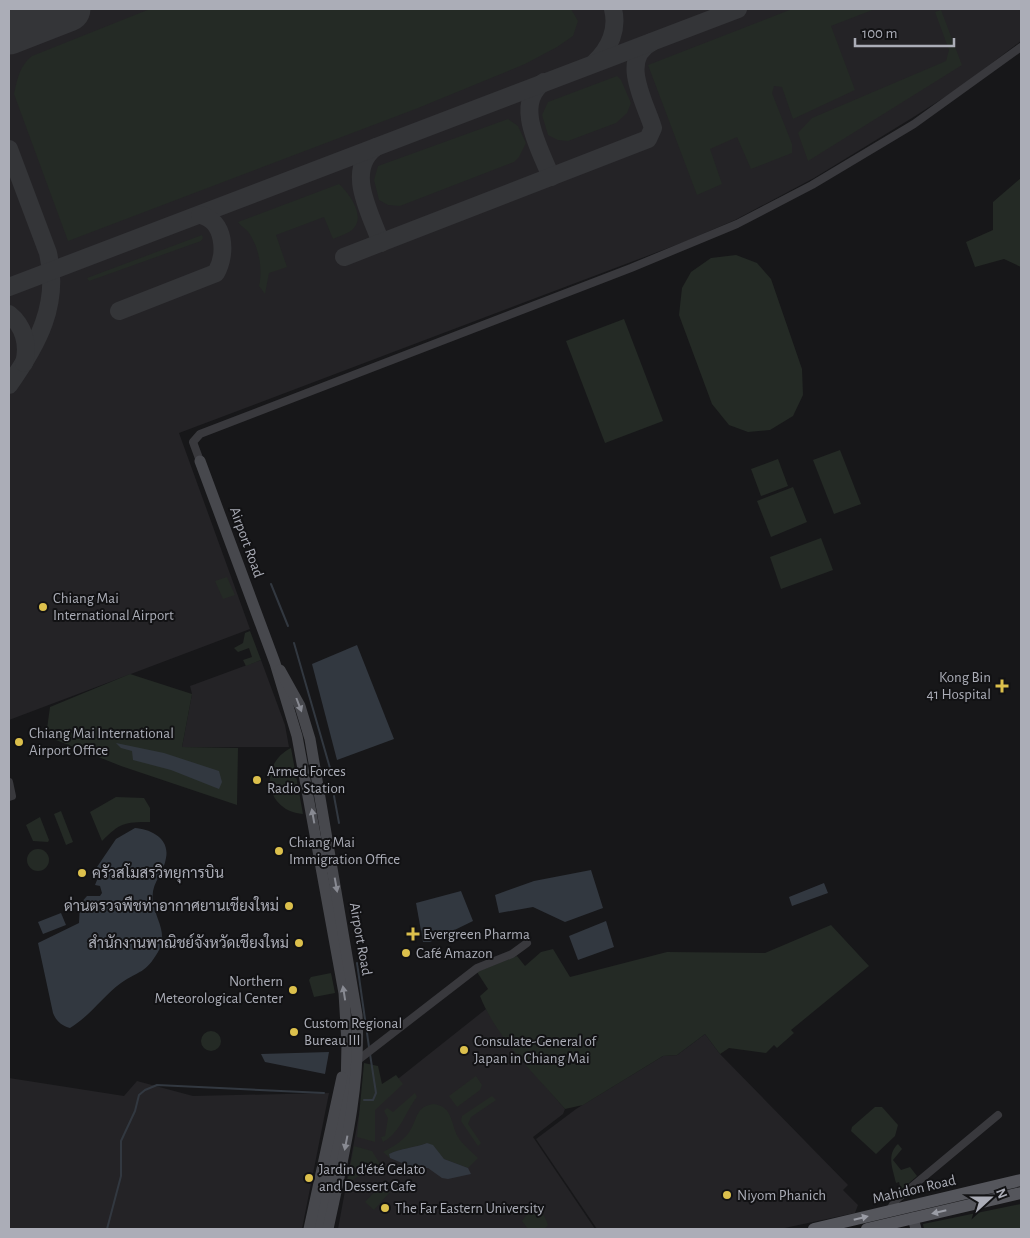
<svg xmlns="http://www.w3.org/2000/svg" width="1030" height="1238" viewBox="0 0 1030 1238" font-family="'Alegreya Sans',Sarabun,sans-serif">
<rect width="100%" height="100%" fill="#171719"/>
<g fill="#242326">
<path d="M 9,9 L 1021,9 L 1021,41 L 959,88 L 912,118 L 814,178 L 735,220 L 684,242 L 179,433 L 250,629 L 9,720 Z"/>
<path d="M 261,660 L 285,725 L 289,747 L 182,747 L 192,694 L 190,686 Z"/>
<path d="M 486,1009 L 508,1042 L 565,1109 L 563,1114 L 533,1137 L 595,1229 L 338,1229 L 360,1109 Z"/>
<path d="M 705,1034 L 720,1054 L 848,1185 L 843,1190 L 858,1205 L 855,1213 L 780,1229 L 597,1229 L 536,1139 L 576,1109 L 663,1056 L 677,1055 Z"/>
<path d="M 9,1078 L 124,1096 L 137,1081 L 193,1096 L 329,1093 L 302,1229 L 9,1229 Z"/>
</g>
<g fill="#242a25">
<path d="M 150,9 L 571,9 L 578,21 L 573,36 L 557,47 L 525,64 L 418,108 L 68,241 L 14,94 C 17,79 20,65 32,56 Z"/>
<path d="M 792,9 L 875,9 L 831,26 L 855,90 L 793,119 L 782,87 L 774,86 L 772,93 L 792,144 L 792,153 L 751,169 L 737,137 L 710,149 L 722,184 L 697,195 L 648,65 Z"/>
<path d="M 941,10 L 962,65 L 808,161 L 798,133 L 812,118 L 946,61 L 949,50 L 935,12 Z"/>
<path d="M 617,76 L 621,80 L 631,103 L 627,113 L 616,123 L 568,141 L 558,140 L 548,135 L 542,115 L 548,102 Z"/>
<path d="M 508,119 L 518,126 L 526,143 L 519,157 L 514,162 L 400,206 L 388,205 L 379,200 L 374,180 L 378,166 Z"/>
<path d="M 1021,178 L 1021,267 L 1004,259 L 975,267 L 966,242 L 993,230 L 993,202 Z"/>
<path d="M 339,184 C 349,193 367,217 352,230 C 347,234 339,236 333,239 L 324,217 L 276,235 L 287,267 L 269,273 L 265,294 L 259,286 C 263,269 259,248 249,233 C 246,228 241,227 238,222 Z"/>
<path d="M 202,235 L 203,238 L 201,241 L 92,280 L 89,281 L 87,278 Z"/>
<path d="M 736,255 L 757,263 L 771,279 L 802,369 L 803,395 L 793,416 L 770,430 L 748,432 L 729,425 L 712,404 L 679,315 L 682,288 L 691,272 L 711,258 Z"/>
<path d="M 624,319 L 663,421 L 605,443 L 566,341 Z"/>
<path d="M 840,450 L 861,504 L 834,514 L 813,460 Z"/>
<path d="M 778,459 L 788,486 L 761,496 L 751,469 Z"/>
<path d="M 793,487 L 807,522 L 771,537 L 757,501 Z"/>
<path d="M 821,538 L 833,570 L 781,589 L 770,557 Z"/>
<path d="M 227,577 L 235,595 L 223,599 L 215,581 Z"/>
<path d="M 250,631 L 261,660 L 246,666 L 243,660 L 252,657 L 249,648 L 238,652 L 234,648 L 243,643 L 245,633 Z"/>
<path d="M 130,674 L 192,694 L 182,747 L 238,748 L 237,805 L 121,766 L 46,736 L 50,707 Z"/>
<path d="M 291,748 L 303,814 C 266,812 257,765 291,748 Z"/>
<path d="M 116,797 L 144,798 L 150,808 L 150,822 C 124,822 120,823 102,841 L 90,812 Z"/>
<path d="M 61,811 L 73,842 L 66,845 L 54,814 Z"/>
<path d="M 40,817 L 49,840 L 48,842 L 33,841 L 26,825 Z"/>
<circle cx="38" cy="860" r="11"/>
<path d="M 831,925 L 869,966 L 791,1030 L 794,1033 L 777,1048 L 774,1045 L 766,1053 L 729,1048 L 720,1054 L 705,1034 L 677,1055 L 663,1056 L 583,1105 L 565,1109 C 535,1074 497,1039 480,996 L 488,989 L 477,972 L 517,956 L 525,966 L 541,952 L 553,949 L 570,977 L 667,952 L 765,953 Z"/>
<path d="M 331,973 L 335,993 L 314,997 L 309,980 L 311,977 Z"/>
<circle cx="211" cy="1041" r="10"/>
<path d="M 364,1063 L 378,1066 L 382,1084 L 396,1075 L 403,1084 L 375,1110 L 375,1142 L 357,1137 Z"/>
<path d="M 476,1076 L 482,1085 L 480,1090 L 457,1107 L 449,1096 Z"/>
<path d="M 415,1093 L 417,1097 C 405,1112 401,1132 383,1142 L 381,1137 L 385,1136 L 388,1118 L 384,1111 L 387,1108 L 393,1112 Z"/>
<path d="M 492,1096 L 496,1100 L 471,1117 L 468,1124 L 481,1143 L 478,1146 L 461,1121 L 462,1116 Z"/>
<path d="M 433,1104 C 453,1106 450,1122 458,1137 C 463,1145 471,1151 478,1158 L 468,1168 L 444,1159 L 433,1146 L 427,1143 C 414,1148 401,1148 389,1154 L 390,1158 L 383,1152 C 394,1146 405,1140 411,1129 C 418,1117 416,1107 433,1104 Z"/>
<path d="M 875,1107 L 882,1107 L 898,1125 L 895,1136 L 876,1154 L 851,1131 L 852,1127 Z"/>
<path d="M 898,1144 L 902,1149 L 893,1160 L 901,1170 L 910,1167 L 917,1176 L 901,1190 L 899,1182 L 896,1183 C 893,1169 886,1155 898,1144 Z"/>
<path d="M 354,1146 L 372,1151 L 380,1164 L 347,1183 Z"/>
<path d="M 382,1184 L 390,1192 L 374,1210 L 365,1202 Z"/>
<path d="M 1021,1204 L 1021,1229 L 924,1229 L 923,1224 Z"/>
<path d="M 532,1207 C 542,1209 545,1217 548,1225 L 544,1229 L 528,1229 L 522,1221 Z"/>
</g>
<g fill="#323840">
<path d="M 357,645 L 394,739 L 337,760 L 312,664 Z"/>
<path d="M 116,743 L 164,753 L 219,771 L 222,782 L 219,789 L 171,770 L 133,760 L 132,751 L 121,748 Z"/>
<path d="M 135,828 C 150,829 170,838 166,858 C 164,873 150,884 153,901 C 155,919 169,933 158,952 C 145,974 140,970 121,983 C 103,996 90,1016 70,1028 C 62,1026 56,1021 53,1013 L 38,943 L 79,923 L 80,904 L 87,896 L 100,896 L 102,893 L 100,886 L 95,885 L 99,875 L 102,879 L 107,877 L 97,867 L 116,839 Z"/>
<path d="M 591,870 L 603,908 L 565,922 L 533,907 L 499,913 L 495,895 L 534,881 Z"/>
<path d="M 824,883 L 828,893 L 792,906 L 789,897 Z"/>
<path d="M 461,891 L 473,921 L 430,942 L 423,942 L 416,903 Z"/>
<path d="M 61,913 L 66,925 L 43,934 L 38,922 Z"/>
<path d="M 606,921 L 614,947 L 578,960 L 569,936 Z"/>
<path d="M 329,1052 L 325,1074 L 265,1062 L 261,1054 Z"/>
<path d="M 427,1143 L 433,1145 L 444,1159 L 468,1168 L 471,1174 L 448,1179 L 442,1178 L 428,1168 L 414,1168 L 390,1158 L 389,1154 C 401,1148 414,1148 427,1143 Z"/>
</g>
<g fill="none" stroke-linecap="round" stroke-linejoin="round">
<g stroke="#323840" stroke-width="2">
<path d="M 271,584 L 288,626"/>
<path d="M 294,643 L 332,775"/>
<path d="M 334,796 L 339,823"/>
<path d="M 357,963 L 369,1047"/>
<path d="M 364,1100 L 373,1100 L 376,1093 L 370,1054"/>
<path d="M 107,1229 L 121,1176 L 121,1141 L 135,1111 L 139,1095 L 145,1090 L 157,1085 L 324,1093"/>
</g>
<g stroke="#343538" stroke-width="18">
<path d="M 595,62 C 610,48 618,29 613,9"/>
<path d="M 544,82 C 512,103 541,151 551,177"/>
<path d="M 376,147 C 344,170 371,214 381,243"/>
<path d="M 9,149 L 48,253 C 60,304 38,344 9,385"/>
<path d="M 344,257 L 648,139 L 653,128 C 646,104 618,58 652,42"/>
<path d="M 9,287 L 738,9"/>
<path d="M 119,311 L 216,273 C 227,254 225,220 200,215"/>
<path d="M 9,314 C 24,326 29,345 24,363"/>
</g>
<path stroke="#343538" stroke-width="45" d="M 9,32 L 68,9"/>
<g stroke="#39393d" stroke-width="8">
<path d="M 200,461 L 193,442 L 200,434 L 631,268 L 737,224 L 812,185 L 914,124 L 1021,47"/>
<path d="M 9,782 L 12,796 L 9,797"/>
<path d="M 358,1060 L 477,968 L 512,954 L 527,943"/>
<path d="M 889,1211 L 896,1200 L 998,1115"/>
</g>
<g stroke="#47484d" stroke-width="11">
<path d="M 200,461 L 275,663 L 297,736 L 344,993 L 347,1042 L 346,1092 L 318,1229"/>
<path d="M 280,670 L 300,706 L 310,739 L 357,1015 C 361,1088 343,1158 328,1229"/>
<path d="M 913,1218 L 916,1229"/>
<path d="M 309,1229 L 342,1077"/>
</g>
<g stroke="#55565c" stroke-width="12">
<path d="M 814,1229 L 1021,1180"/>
<path d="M 867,1229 L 1021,1193"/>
</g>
</g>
<defs><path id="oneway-solid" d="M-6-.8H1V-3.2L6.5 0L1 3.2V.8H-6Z" transform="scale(1.25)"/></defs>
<g fill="#888a92">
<use href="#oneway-solid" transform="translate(299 705) rotate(69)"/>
<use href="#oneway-solid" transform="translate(313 816) rotate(-100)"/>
<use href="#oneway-solid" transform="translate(336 885) rotate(80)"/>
<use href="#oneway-solid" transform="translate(344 993) rotate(-99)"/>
<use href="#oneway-solid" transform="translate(346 1143) rotate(101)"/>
</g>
<g fill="#9a9ca5">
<use href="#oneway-solid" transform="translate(939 1212) rotate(167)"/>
<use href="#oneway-solid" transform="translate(861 1218) rotate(-14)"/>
</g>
<g fill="#dcc04c" stroke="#121214" stroke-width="2">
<circle cx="43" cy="607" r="5"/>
<path d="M999.5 678.5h5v5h5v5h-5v5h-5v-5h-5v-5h5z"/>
<circle cx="19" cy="742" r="5"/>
<circle cx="257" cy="780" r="5"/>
<circle cx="279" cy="851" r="5"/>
<circle cx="82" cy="873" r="5"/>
<circle cx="289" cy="906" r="5"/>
<path d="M410.5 926.5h5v5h5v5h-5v5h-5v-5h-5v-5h5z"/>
<circle cx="299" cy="943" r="5"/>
<circle cx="406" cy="953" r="5"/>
<circle cx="293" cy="990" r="5"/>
<circle cx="294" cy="1032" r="5"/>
<circle cx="464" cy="1050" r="5"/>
<circle cx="309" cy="1178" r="5"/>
<circle cx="727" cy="1195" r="5"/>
<circle cx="385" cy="1208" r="5"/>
</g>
<g text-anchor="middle" stroke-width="4" stroke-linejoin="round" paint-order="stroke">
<g font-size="15" fill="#abadb7" stroke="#121214">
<text transform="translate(247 542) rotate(70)" y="5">Airport Road</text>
<text transform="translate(361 939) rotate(80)" y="5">Airport Road</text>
<text transform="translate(914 1189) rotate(-13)" y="5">Mahidon Road</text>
</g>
<g font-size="15" fill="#abadb7" stroke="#121214" text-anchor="start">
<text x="53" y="603">Chiang Mai<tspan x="53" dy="17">International Airport</tspan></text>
<text x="991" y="682" text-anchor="end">Kong Bin<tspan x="991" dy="17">41 Hospital</tspan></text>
<text x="29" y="738">Chiang Mai International<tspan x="29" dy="17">Airport Office</tspan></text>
<text x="267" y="776">Armed Forces<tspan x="267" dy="17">Radio Station</tspan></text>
<text x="289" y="847">Chiang Mai<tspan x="289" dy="17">Immigration Office</tspan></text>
<text x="92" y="878">ครัวสโมสรวิทยุการบิน</text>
<text x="279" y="911" text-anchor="end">ด่านตรวจพืชท่าอากาศยานเชียงใหม่</text>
<text x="423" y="939">Evergreen Pharma</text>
<text x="289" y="948" text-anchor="end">สำนักงานพาณิชย์จังหวัดเชียงใหม่</text>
<text x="416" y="958">Café Amazon</text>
<text x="283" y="986" text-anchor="end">Northern<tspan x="283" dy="17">Meteorological Center</tspan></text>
<text x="304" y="1028">Custom Regional<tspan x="304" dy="17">Bureau III</tspan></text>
<text x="474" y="1046">Consulate-General of<tspan x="474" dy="17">Japan in Chiang Mai</tspan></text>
<text x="319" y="1174">Jardin d'été Gelato<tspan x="319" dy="17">and Dessert Cafe</tspan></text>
<text x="737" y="1200">Niyom Phanich</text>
<text x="395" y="1213">The Far Eastern University</text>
</g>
</g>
<rect width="1030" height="1238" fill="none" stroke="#abadb7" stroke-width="20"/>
<g transform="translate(990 1198) rotate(69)" stroke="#121214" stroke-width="4" paint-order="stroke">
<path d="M0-4L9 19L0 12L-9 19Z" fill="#abadb7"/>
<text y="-8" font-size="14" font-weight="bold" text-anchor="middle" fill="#abadb7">N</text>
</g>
<path d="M855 38v8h99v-8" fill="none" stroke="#abadb7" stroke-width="2.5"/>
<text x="862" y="38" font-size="15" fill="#abadb7" stroke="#121214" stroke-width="4" paint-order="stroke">100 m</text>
</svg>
